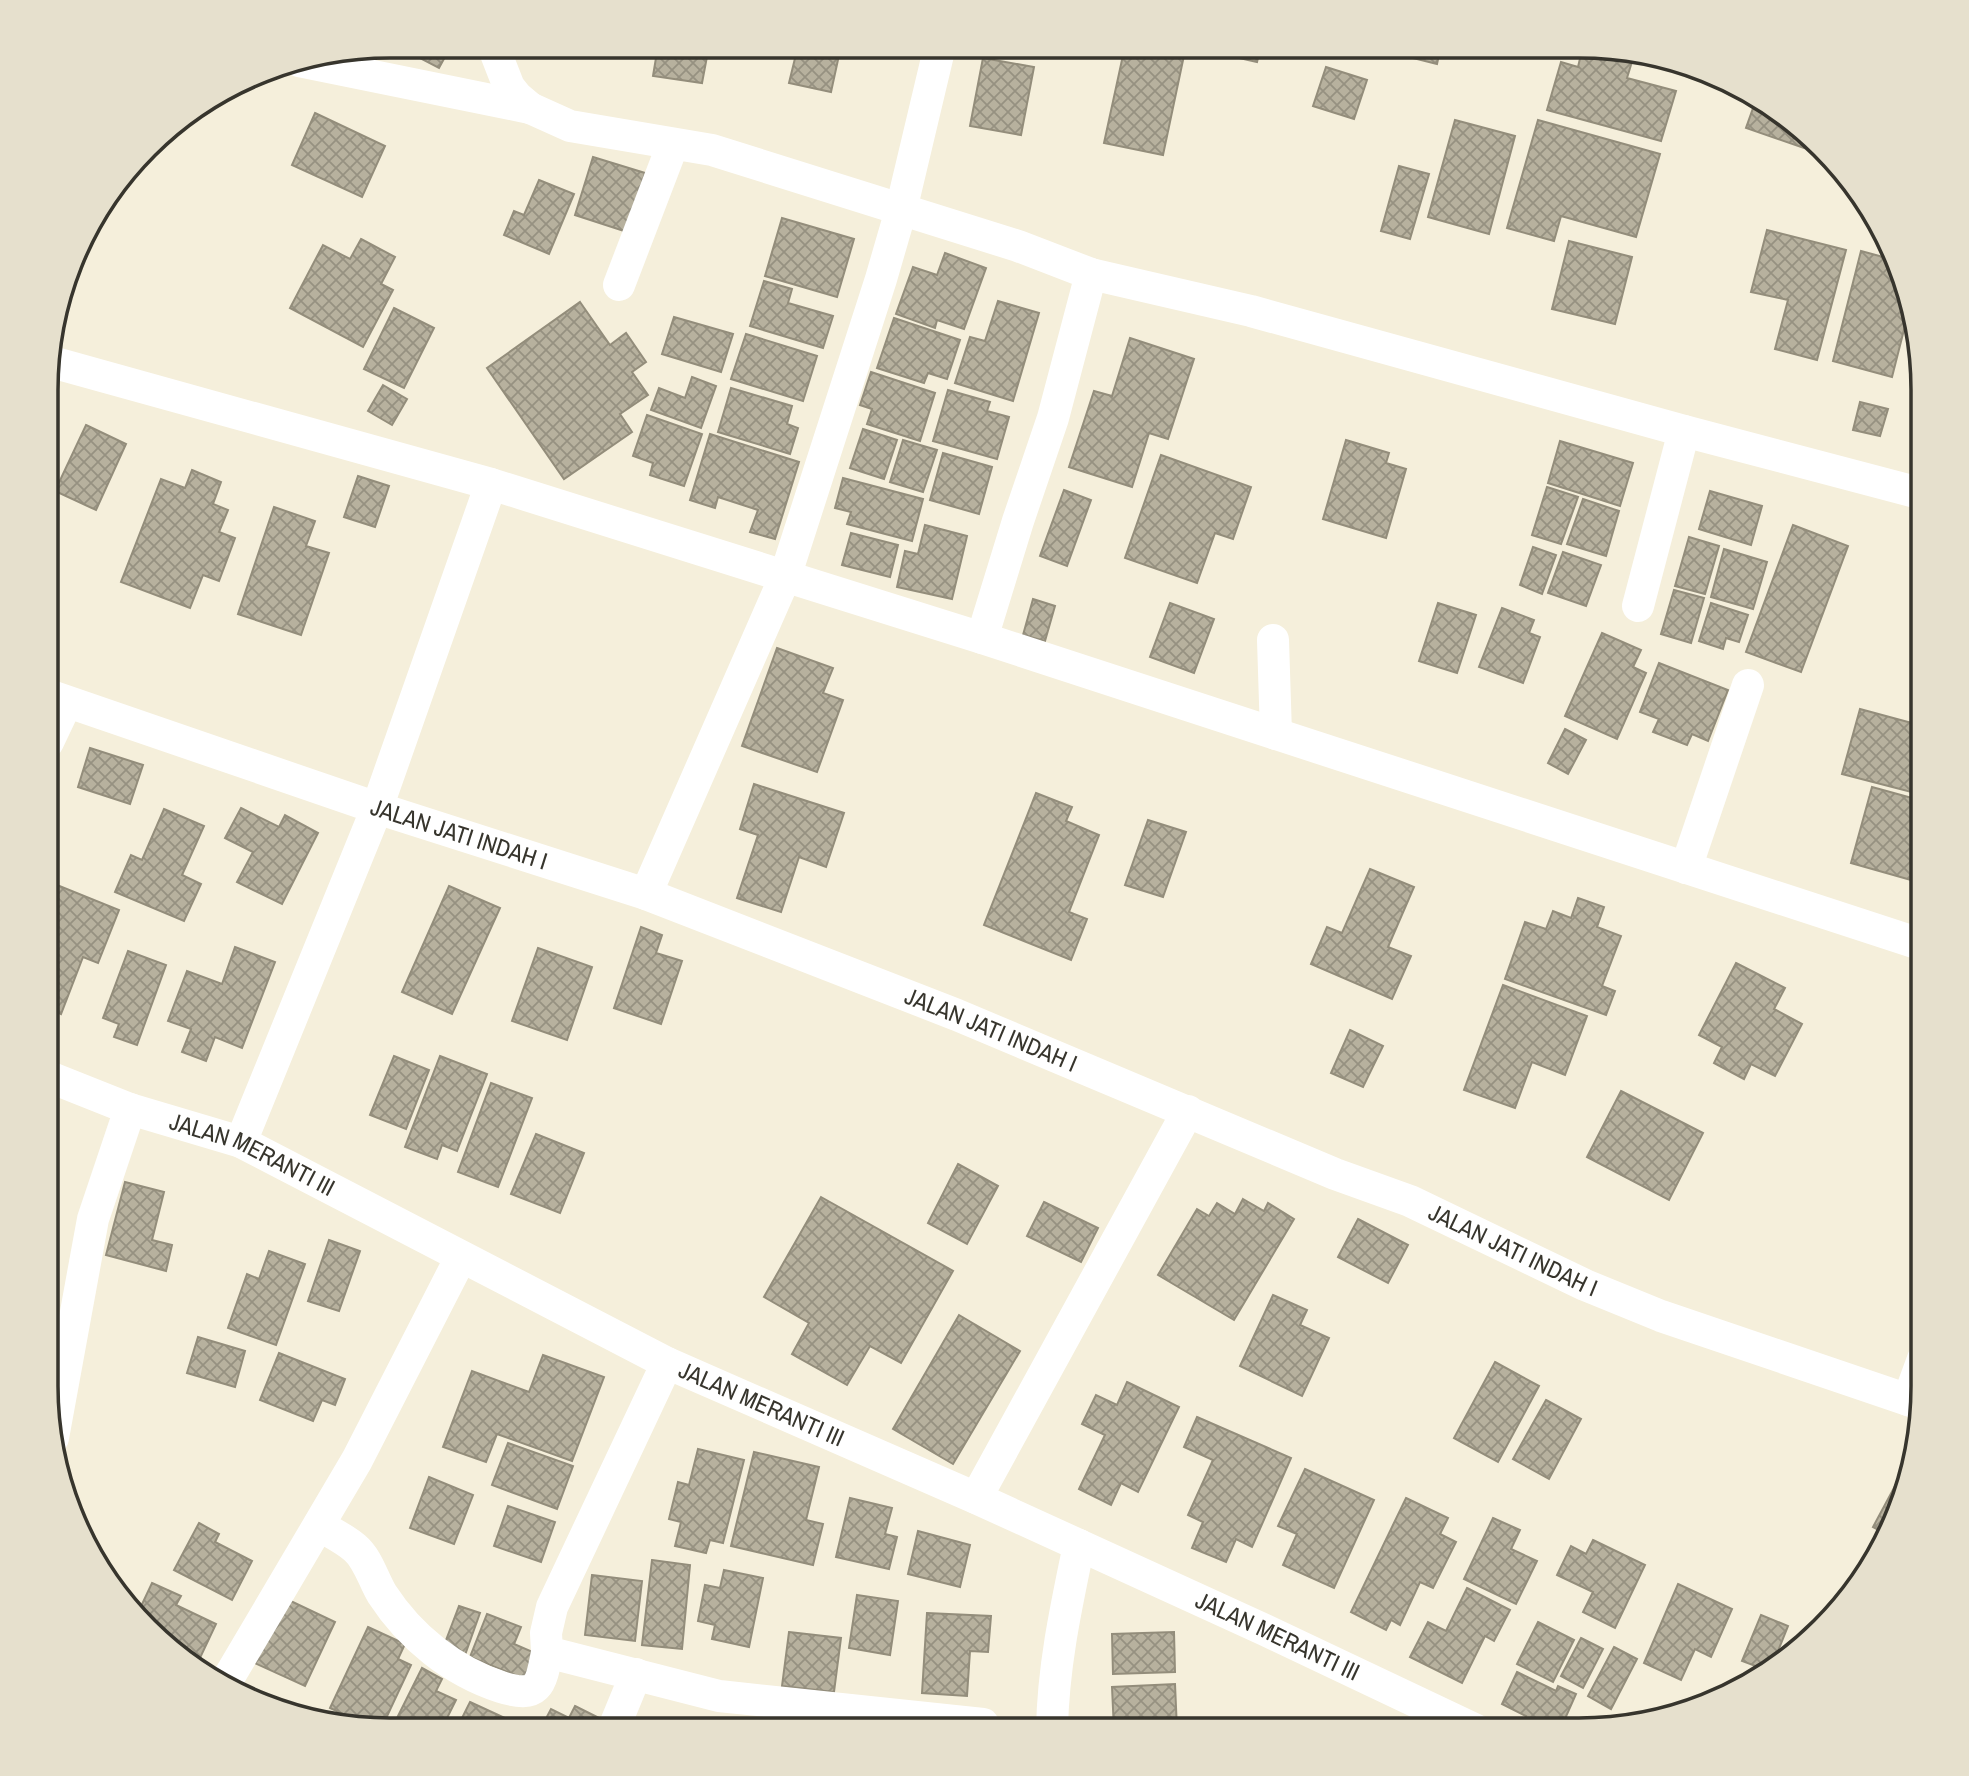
<svg xmlns="http://www.w3.org/2000/svg" width="1969" height="1776" viewBox="0 0 1969 1776" font-family="'Archivo Narrow',sans-serif">
<defs>
<pattern id="building-cross-hatch" width="8" height="8" patternUnits="userSpaceOnUse" patternTransform="scale(1.75)"><rect width="8" height="8" fill="#b7b19e"/><path d="M0 0l8 8M0 8l8-8" fill="none" stroke="#969181"/></pattern>
</defs>
<rect width="100%" height="100%" fill="#f5efdb"/>
<g fill="url(#building-cross-hatch)" stroke="#938d7b" stroke-width="2">
<path d="M 397,46 L 451,46 L 439,68 Z"/>
<path d="M 621,46 L 709,46 L 702,83 L 653,76 L 657,52 Z"/>
<path d="M 798,46 L 841,46 L 831,92 L 789,83 Z"/>
<path d="M 1125,46 L 1186,46 L 1163,155 L 1104,143 Z"/>
<path d="M 1215,46 L 1261,46 L 1257,62 L 1213,52 Z"/>
<path d="M 1415,46 L 1441,46 L 1437,64 L 1413,58 Z"/>
<path d="M 1476,46 L 1513,46 L 1511,54 Z"/>
<path d="M 1583,46 L 1602,46 L 1634,55 L 1627,78 L 1676,91 L 1661,141 L 1547,110 L 1561,62 L 1578,67 Z"/>
<path d="M 983,58 L 1034,67 L 1021,135 L 970,126 Z"/>
<path d="M 1666,63 L 1717,77 L 1716,81 L 1665,67 Z"/>
<path d="M 1326,67 L 1367,80 L 1354,119 L 1313,106 Z"/>
<path d="M 1756,100 L 1807,139 L 1804,148 L 1746,128 Z"/>
<path d="M 315,113 L 385,146 L 362,197 L 292,165 Z"/>
<path d="M 1455,120 L 1515,136 L 1489,234 L 1428,217 Z"/>
<path d="M 1538,120 L 1660,154 L 1636,237 L 1561,216 L 1554,241 L 1507,228 Z"/>
<path d="M 593,157 L 645,173 L 627,232 L 575,215 Z"/>
<path d="M 1399,166 L 1429,174 L 1410,239 L 1381,231 Z"/>
<path d="M 539,180 L 574,194 L 549,254 L 504,235 L 514,211 L 524,215 Z"/>
<path d="M 782,218 L 854,239 L 837,297 L 765,276 Z"/>
<path d="M 1767,230 L 1846,250 L 1817,360 L 1775,349 L 1788,300 L 1751,292 Z"/>
<path d="M 361,239 L 395,257 L 381,284 L 393,290 L 363,347 L 290,308 L 323,245 L 350,259 Z"/>
<path d="M 1569,241 L 1632,257 L 1615,324 L 1552,309 Z"/>
<path d="M 1861,251 L 1898,261 L 1901,275 L 1899,282 L 1903,283 L 1909,310 L 1892,377 L 1833,361 Z"/>
<path d="M 945,253 L 986,268 L 964,329 L 937,320 L 935,328 L 896,314 L 913,267 L 937,275 Z"/>
<path d="M 764,281 L 792,289 L 788,303 L 833,316 L 823,348 L 750,326 Z"/>
<path d="M 998,301 L 1039,313 L 1013,401 L 955,383 L 970,337 L 985,341 Z"/>
<path d="M 580,302 L 610,345 L 626,333 L 646,362 L 632,372 L 648,395 L 620,414 L 632,432 L 564,479 L 487,368 Z"/>
<path d="M 394,308 L 434,328 L 404,388 L 364,369 Z"/>
<path d="M 674,317 L 733,334 L 721,372 L 662,354 Z"/>
<path d="M 894,318 L 960,340 L 947,379 L 928,373 L 924,383 L 877,368 Z"/>
<path d="M 746,334 L 817,356 L 803,401 L 731,379 Z"/>
<path d="M 1130,338 L 1194,359 L 1168,439 L 1149,433 L 1132,487 L 1069,467 L 1094,391 L 1112,396 Z"/>
<path d="M 871,372 L 935,393 L 920,441 L 867,424 L 872,409 L 860,405 Z"/>
<path d="M 692,377 L 716,386 L 701,428 L 651,410 L 659,388 L 685,398 Z"/>
<path d="M 383,385 L 407,399 L 392,425 L 368,411 Z"/>
<path d="M 731,388 L 792,406 L 787,424 L 798,428 L 790,454 L 718,432 Z"/>
<path d="M 948,390 L 990,402 L 987,411 L 1009,417 L 997,459 L 933,441 Z"/>
<path d="M 1860,402 L 1888,409 L 1880,436 L 1853,430 Z"/>
<path d="M 647,415 L 702,434 L 684,486 L 650,475 L 653,463 L 633,456 Z"/>
<path d="M 86,425 L 126,444 L 96,510 L 55,491 Z"/>
<path d="M 863,429 L 897,440 L 884,479 L 850,468 Z"/>
<path d="M 710,434 L 799,462 L 775,539 L 750,532 L 758,510 L 718,497 L 715,508 L 690,500 Z"/>
<path d="M 903,440 L 937,450 L 923,492 L 890,482 Z"/>
<path d="M 1346,440 L 1389,453 L 1386,463 L 1406,469 L 1386,538 L 1323,519 Z"/>
<path d="M 1560,441 L 1633,463 L 1620,506 L 1548,483 Z"/>
<path d="M 943,453 L 992,467 L 979,514 L 930,500 Z"/>
<path d="M 1161,455 L 1251,487 L 1233,539 L 1215,533 L 1197,583 L 1125,558 Z"/>
<path d="M 192,470 L 221,482 L 213,504 L 228,510 L 219,532 L 235,538 L 219,581 L 203,575 L 190,608 L 121,582 L 161,479 L 185,488 Z"/>
<path d="M 358,476 L 389,486 L 375,527 L 344,517 Z"/>
<path d="M 843,478 L 923,499 L 912,541 L 847,524 L 851,512 L 835,508 Z"/>
<path d="M 1547,487 L 1578,497 L 1561,544 L 1532,535 Z"/>
<path d="M 1064,490 L 1091,500 L 1067,566 L 1040,556 Z"/>
<path d="M 1710,491 L 1762,506 L 1751,545 L 1699,529 Z"/>
<path d="M 1583,499 L 1619,511 L 1606,556 L 1567,544 Z"/>
<path d="M 274,507 L 315,521 L 306,546 L 329,553 L 301,635 L 238,614 Z"/>
<path d="M 925,525 L 967,536 L 952,599 L 897,587 L 905,551 L 918,554 Z"/>
<path d="M 1793,525 L 1848,546 L 1801,672 L 1746,652 Z"/>
<path d="M 851,533 L 898,545 L 890,577 L 842,565 Z"/>
<path d="M 1689,537 L 1719,546 L 1705,594 L 1675,586 Z"/>
<path d="M 1533,547 L 1556,555 L 1542,594 L 1520,585 Z"/>
<path d="M 1724,549 L 1767,562 L 1753,609 L 1711,597 Z"/>
<path d="M 1563,552 L 1601,565 L 1586,606 L 1548,593 Z"/>
<path d="M 1674,590 L 1704,598 L 1691,643 L 1661,634 Z"/>
<path d="M 1033,599 L 1055,606 L 1045,641 L 1023,635 Z"/>
<path d="M 1170,603 L 1214,619 L 1194,673 L 1150,657 Z"/>
<path d="M 1438,603 L 1476,615 L 1457,673 L 1419,661 Z"/>
<path d="M 1711,603 L 1748,615 L 1739,642 L 1726,638 L 1723,649 L 1699,641 Z"/>
<path d="M 1502,608 L 1534,620 L 1529,633 L 1540,637 L 1523,683 L 1479,667 Z"/>
<path d="M 1602,633 L 1641,650 L 1633,667 L 1646,673 L 1617,739 L 1565,716 Z"/>
<path d="M 777,648 L 833,668 L 823,693 L 843,700 L 817,772 L 742,746 Z"/>
<path d="M 1659,663 L 1728,690 L 1708,741 L 1692,734 L 1687,745 L 1653,732 L 1659,719 L 1640,712 Z"/>
<path d="M 1860,709 L 1923,726 L 1923,795 L 1842,774 Z"/>
<path d="M 1565,729 L 1586,740 L 1568,774 L 1548,763 Z"/>
<path d="M 90,748 L 143,765 L 130,804 L 78,787 Z"/>
<path d="M 754,784 L 844,813 L 826,867 L 799,857 L 781,912 L 737,898 L 758,835 L 740,829 Z"/>
<path d="M 1872,787 L 1923,801 L 1923,864 L 1918,882 L 1851,863 Z"/>
<path d="M 1036,793 L 1072,807 L 1066,821 L 1099,835 L 1069,912 L 1087,919 L 1071,960 L 984,925 Z"/>
<path d="M 241,808 L 279,827 L 285,815 L 318,833 L 282,904 L 237,882 L 253,852 L 225,838 Z"/>
<path d="M 164,809 L 204,826 L 182,875 L 201,884 L 184,921 L 115,892 L 131,855 L 142,860 Z"/>
<path d="M 1148,820 L 1186,832 L 1163,897 L 1125,885 Z"/>
<path d="M 1370,869 L 1414,887 L 1388,947 L 1411,956 L 1392,999 L 1311,964 L 1327,927 L 1342,933 Z"/>
<path d="M 47,881 L 119,910 L 98,963 L 83,957 L 61,1014 L 47,1007 Z"/>
<path d="M 449,886 L 500,908 L 452,1014 L 402,992 Z"/>
<path d="M 1578,898 L 1604,907 L 1597,927 L 1621,936 L 1602,986 L 1615,991 L 1606,1015 L 1505,979 L 1525,922 L 1546,929 L 1553,911 L 1571,918 Z"/>
<path d="M 641,927 L 662,935 L 656,953 L 682,961 L 661,1024 L 614,1008 Z"/>
<path d="M 235,947 L 275,962 L 242,1048 L 215,1037 L 206,1061 L 182,1052 L 191,1029 L 168,1021 L 187,971 L 222,984 Z"/>
<path d="M 538,948 L 592,967 L 567,1040 L 512,1021 Z"/>
<path d="M 128,951 L 166,965 L 137,1045 L 114,1037 L 119,1024 L 103,1018 Z"/>
<path d="M 1736,963 L 1785,988 L 1774,1009 L 1802,1024 L 1775,1076 L 1751,1064 L 1744,1079 L 1714,1063 L 1722,1047 L 1699,1035 Z"/>
<path d="M 1503,985 L 1587,1016 L 1565,1075 L 1532,1062 L 1515,1108 L 1464,1090 Z"/>
<path d="M 1350,1030 L 1383,1046 L 1363,1087 L 1331,1073 Z"/>
<path d="M 394,1056 L 429,1070 L 406,1129 L 370,1115 Z"/>
<path d="M 440,1056 L 487,1074 L 457,1151 L 442,1145 L 437,1159 L 405,1147 Z"/>
<path d="M 491,1083 L 532,1098 L 498,1187 L 458,1172 Z"/>
<path d="M 1621,1091 L 1703,1133 L 1669,1200 L 1587,1157 Z"/>
<path d="M 536,1134 L 584,1153 L 560,1213 L 511,1194 Z"/>
<path d="M 958,1164 L 998,1186 L 967,1244 L 928,1223 Z"/>
<path d="M 125,1182 L 164,1192 L 152,1240 L 172,1245 L 166,1271 L 106,1255 Z"/>
<path d="M 821,1197 L 953,1271 L 901,1363 L 870,1346 L 847,1385 L 792,1354 L 809,1323 L 764,1297 Z"/>
<path d="M 1243,1199 L 1264,1211 L 1268,1203 L 1294,1219 L 1234,1320 L 1158,1275 L 1197,1209 L 1209,1216 L 1217,1203 L 1235,1214 Z"/>
<path d="M 1044,1202 L 1098,1228 L 1081,1262 L 1027,1236 Z"/>
<path d="M 1358,1219 L 1408,1245 L 1388,1283 L 1338,1257 Z"/>
<path d="M 329,1240 L 360,1251 L 339,1311 L 308,1301 Z"/>
<path d="M 269,1251 L 305,1264 L 276,1345 L 228,1328 L 247,1274 L 259,1279 Z"/>
<path d="M 1273,1295 L 1307,1310 L 1300,1325 L 1329,1338 L 1302,1396 L 1240,1366 Z"/>
<path d="M 959,1315 L 1020,1351 L 953,1464 L 893,1429 Z"/>
<path d="M 198,1337 L 245,1351 L 235,1387 L 187,1373 Z"/>
<path d="M 279,1353 L 345,1379 L 335,1405 L 322,1400 L 313,1421 L 260,1400 Z"/>
<path d="M 543,1355 L 604,1377 L 572,1461 L 497,1434 L 486,1462 L 443,1447 L 472,1371 L 529,1392 Z"/>
<path d="M 1495,1362 L 1539,1386 L 1498,1462 L 1454,1438 Z"/>
<path d="M 1127,1382 L 1179,1407 L 1138,1492 L 1121,1483 L 1111,1505 L 1079,1489 L 1105,1435 L 1082,1424 L 1096,1395 L 1117,1405 Z"/>
<path d="M 1546,1400 L 1581,1419 L 1549,1479 L 1513,1459 Z"/>
<path d="M 1197,1417 L 1291,1458 L 1252,1547 L 1236,1539 L 1226,1562 L 1192,1548 L 1203,1522 L 1188,1515 L 1213,1460 L 1184,1447 Z"/>
<path d="M 508,1443 L 573,1466 L 557,1509 L 492,1485 Z"/>
<path d="M 698,1449 L 744,1460 L 723,1543 L 710,1540 L 706,1553 L 675,1546 L 681,1522 L 669,1519 L 678,1482 L 689,1485 Z"/>
<path d="M 754,1452 L 819,1467 L 806,1520 L 823,1524 L 813,1565 L 731,1546 Z"/>
<path d="M 1909,1460 L 1897,1518 L 1886,1534 L 1873,1527 Z"/>
<path d="M 1305,1469 L 1374,1500 L 1334,1588 L 1283,1565 L 1297,1534 L 1278,1526 Z"/>
<path d="M 429,1477 L 473,1495 L 454,1544 L 410,1528 Z"/>
<path d="M 850,1498 L 892,1508 L 885,1534 L 897,1537 L 889,1569 L 836,1557 Z"/>
<path d="M 1406,1498 L 1448,1518 L 1440,1534 L 1456,1542 L 1433,1588 L 1420,1582 L 1400,1625 L 1391,1620 L 1386,1630 L 1351,1612 Z"/>
<path d="M 508,1506 L 555,1522 L 541,1562 L 494,1546 Z"/>
<path d="M 1493,1518 L 1520,1530 L 1511,1549 L 1537,1561 L 1516,1604 L 1464,1579 Z"/>
<path d="M 199,1523 L 219,1534 L 215,1542 L 252,1561 L 232,1600 L 174,1570 Z"/>
<path d="M 918,1531 L 970,1545 L 960,1587 L 908,1574 Z"/>
<path d="M 1593,1540 L 1645,1565 L 1615,1628 L 1583,1612 L 1593,1592 L 1557,1575 L 1571,1546 L 1586,1554 Z"/>
<path d="M 652,1560 L 690,1565 L 682,1649 L 642,1645 Z"/>
<path d="M 724,1570 L 763,1578 L 749,1647 L 712,1639 L 715,1625 L 698,1621 L 705,1585 L 720,1588 Z"/>
<path d="M 592,1575 L 642,1581 L 635,1641 L 585,1635 Z"/>
<path d="M 152,1583 L 181,1596 L 176,1605 L 216,1624 L 199,1660 L 136,1617 Z"/>
<path d="M 1678,1584 L 1732,1609 L 1711,1657 L 1695,1649 L 1681,1680 L 1644,1663 Z"/>
<path d="M 1467,1588 L 1510,1610 L 1494,1641 L 1485,1636 L 1462,1683 L 1410,1657 L 1428,1622 L 1446,1631 Z"/>
<path d="M 278,1595 L 335,1622 L 305,1686 L 248,1660 Z"/>
<path d="M 857,1595 L 898,1601 L 890,1655 L 849,1648 Z"/>
<path d="M 459,1606 L 480,1613 L 465,1655 L 443,1648 Z"/>
<path d="M 927,1613 L 991,1616 L 988,1652 L 970,1651 L 967,1696 L 922,1693 Z"/>
<path d="M 487,1614 L 521,1627 L 514,1644 L 535,1653 L 525,1679 L 470,1657 Z"/>
<path d="M 1761,1615 L 1788,1626 L 1772,1666 L 1766,1670 L 1742,1661 Z"/>
<path d="M 1538,1622 L 1574,1640 L 1553,1682 L 1517,1664 Z"/>
<path d="M 368,1627 L 405,1644 L 398,1659 L 411,1665 L 381,1729 L 369,1726 L 330,1708 Z"/>
<path d="M 789,1632 L 841,1638 L 834,1692 L 782,1686 Z"/>
<path d="M 1174,1632 L 1175,1672 L 1113,1674 L 1112,1634 Z"/>
<path d="M 1581,1638 L 1603,1649 L 1583,1688 L 1561,1676 Z"/>
<path d="M 1614,1647 L 1637,1659 L 1611,1709 L 1588,1696 Z"/>
<path d="M 422,1668 L 442,1679 L 436,1691 L 456,1700 L 441,1730 L 396,1730 L 392,1728 Z"/>
<path d="M 1517,1672 L 1556,1691 L 1558,1686 L 1576,1694 L 1560,1730 L 1535,1730 L 1522,1724 L 1526,1716 L 1502,1704 Z"/>
<path d="M 1175,1684 L 1177,1730 L 1114,1730 L 1112,1687 Z"/>
<path d="M 470,1702 L 509,1720 L 504,1730 L 456,1730 Z"/>
<path d="M 575,1706 L 599,1718 L 592,1730 L 526,1730 L 530,1722 L 541,1728 L 551,1709 L 569,1718 Z"/>
<path d="M 675,1723 L 709,1730 L 673,1730 Z"/>
</g>
<g fill="none" stroke-linecap="round" stroke-linejoin="round">
<g stroke="#fff" stroke-width="32">
<path d="M 493,46 L 509,87 L 517,97 L 530,108 L 570,126 L 712,150 L 1018,246 L 1091,274 L 1251,311 L 1684,431 L 1923,494"/>
<path d="M 299,61 L 530,108"/>
<path d="M 619,285 L 673,144"/>
<path d="M 48,361 L 491,484 L 982,638 L 1923,945"/>
<path d="M 1638,606 L 1684,431"/>
<path d="M 982,638 L 1018,521 L 1053,418 L 1091,274"/>
<path d="M 1273,640 L 1276,734"/>
<path id="s1" d="M 48,695 L 377,808 L 646,894 L 957,1015 L 1335,1174 L 1410,1201 L 1585,1285 L 1661,1316 L 1920,1404"/>
<path d="M 48,742 L 67,702"/>
<path d="M 1686,868 L 1748,685"/>
<path d="M 646,894 L 785,577 L 881,279 L 901,210 L 940,46"/>
<path id="s2" d="M 47,1076 L 130,1109 L 241,1142 L 667,1363 L 976,1498 L 1265,1630 L 1476,1730"/>
<path d="M 241,1142 L 377,808 L 491,484"/>
<path d="M 667,1363 L 552,1607 L 546,1633 L 547,1652 L 719,1696 L 983,1724"/>
<path d="M 1908,1400 L 1923,1359"/>
<path d="M 53,1438 L 93,1219 L 130,1109"/>
<path d="M 976,1498 L 1188,1111"/>
<path d="M 319,1525 C 330,1532 345,1539 355,1548 C 368,1559 373,1579 382,1594 C 410,1637 452,1671 501,1687 C 539,1699 541,1685 547,1652"/>
<path d="M 226,1682 L 357,1460 L 461,1257"/>
<path d="M 613,1730 L 636,1674"/>
<path d="M 1052,1730 C 1053,1667 1066,1607 1079,1545"/>
</g>
</g>
<g text-anchor="middle" stroke-width="5" stroke-linejoin="round" paint-order="stroke">
<g font-size="24" fill="#37352d" stroke="#f5efdb">
<text dy="8" stroke="none"><textPath href="#s1" startOffset="434">JALAN JATI INDAH I</textPath></text>
<text dy="8" stroke="none"><textPath href="#s1" startOffset="1001">JALAN JATI INDAH I</textPath></text>
<text dy="8" stroke="none"><textPath href="#s2" startOffset="220">JALAN MERANTI III</textPath></text>
<text dy="8" stroke="none"><textPath href="#s1" startOffset="1568">JALAN JATI INDAH I</textPath></text>
<text dy="8" stroke="none"><textPath href="#s2" startOffset="788">JALAN MERANTI III</textPath></text>
<text dy="8" stroke="none"><textPath href="#s2" startOffset="1354">JALAN MERANTI III</textPath></text>
</g>
</g>
<path d="M0 0H1969V1776H0ZM390 58H1579A332 332 0 0 1 1911 390V1386A332 332 0 0 1 1579 1718H390A332 332 0 0 1 58 1386V390A332 332 0 0 1 390 58Z" fill="#e6e0cd" fill-rule="evenodd"/>
<path fill="none" stroke="#37352d" stroke-width="3.5" d="M390 58H1579A332 332 0 0 1 1911 390V1386A332 332 0 0 1 1579 1718H390A332 332 0 0 1 58 1386V390A332 332 0 0 1 390 58Z"/>
</svg>
